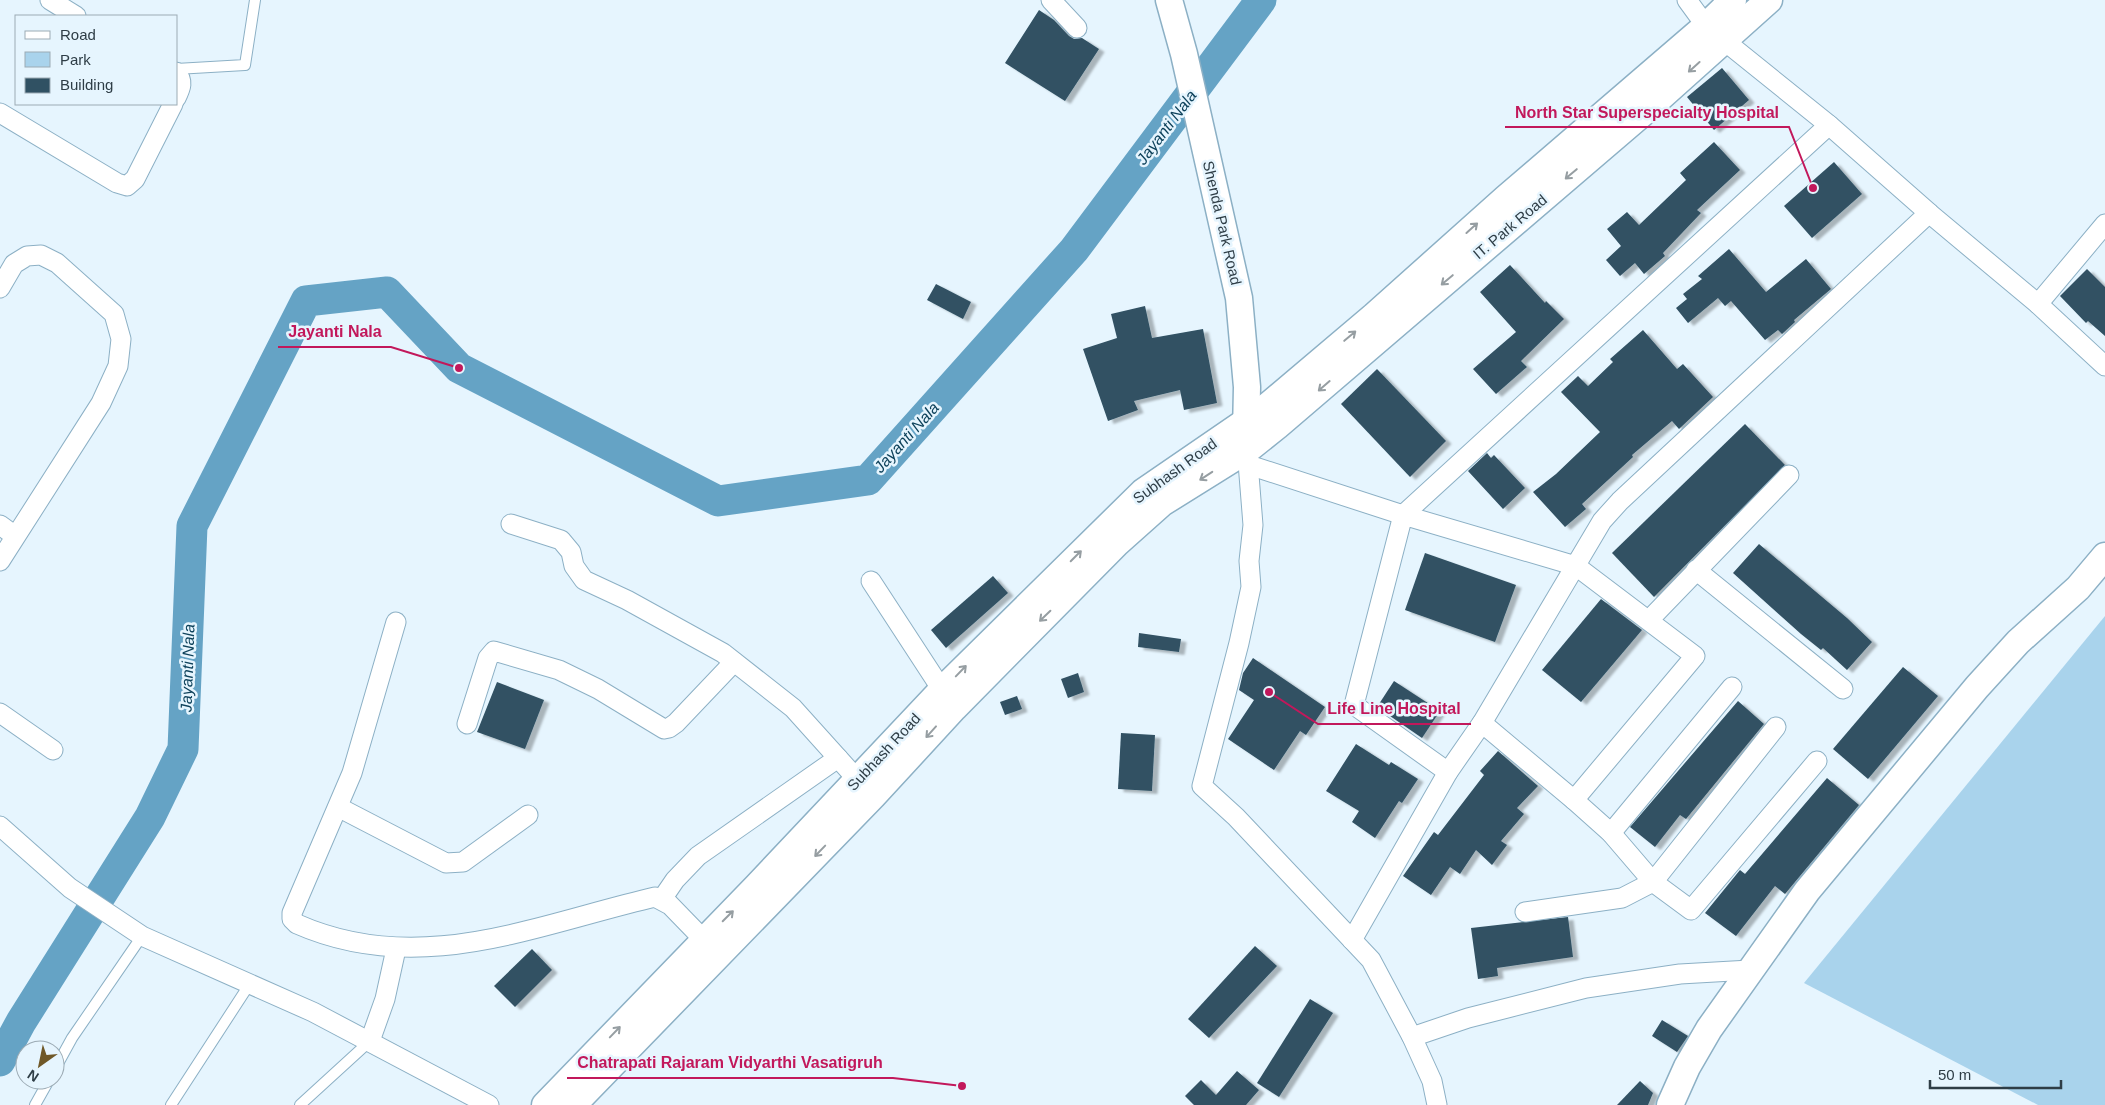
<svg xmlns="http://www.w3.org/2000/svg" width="2105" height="1105" viewBox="0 0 2105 1105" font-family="Arial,sans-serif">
<defs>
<filter id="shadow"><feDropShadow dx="5.5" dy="3" stdDeviation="1" flood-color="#0004"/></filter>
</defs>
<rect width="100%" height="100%" fill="#e6f5fe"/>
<path fill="#a9d3ec" d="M 2105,616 L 2105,1105 L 2038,1105 L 1804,983 Z"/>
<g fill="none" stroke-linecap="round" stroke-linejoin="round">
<path stroke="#65a3c5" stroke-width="31" d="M 0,1061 L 21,1022 L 150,817 L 183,749 L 192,526 L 306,301 L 387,292 L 459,368 L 718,501 L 868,480 L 1074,250 L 1261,0"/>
</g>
<g fill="#305163" filter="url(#shadow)">
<path d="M 1039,10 L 1054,20 L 1069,36 L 1074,39 L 1082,38 L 1099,49 L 1065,101 L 1005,63 Z"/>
<path d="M 1722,68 L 1749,100 L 1714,130 L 1687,97 Z"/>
<path d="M 1714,142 L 1740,170 L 1697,210 L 1701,213 L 1663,253 L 1665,256 L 1644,274 L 1635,263 L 1620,276 L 1606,260 L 1621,246 L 1607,229 L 1627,212 L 1639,225 L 1686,180 L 1680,173 Z"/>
<path d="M 1834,162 L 1862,194 L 1812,238 L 1784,206 Z"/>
<path d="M 1729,249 L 1766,292 L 1806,259 L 1831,289 L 1794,320 L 1795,322 L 1782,334 L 1778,330 L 1765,340 L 1731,301 L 1725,306 L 1718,298 L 1688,323 L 1676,308 L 1687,299 L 1683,294 L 1702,279 L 1698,276 Z"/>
<path d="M 1510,265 L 1545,303 L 1546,301 L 1564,319 L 1521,361 L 1527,367 L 1496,394 L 1473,369 L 1516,332 L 1480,292 Z"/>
<path d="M 2087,269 L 2105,287 L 2105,336 L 2088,321 L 2086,323 L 2060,296 Z"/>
<path d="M 936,284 L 971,302 L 963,319 L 927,300 Z"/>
<path d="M 1145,306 L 1152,338 L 1203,329 L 1217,403 L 1184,410 L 1180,390 L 1134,401 L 1138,410 L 1108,421 L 1083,349 L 1117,338 L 1111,314 Z"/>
<path d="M 1643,330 L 1677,369 L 1683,364 L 1713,397 L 1679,429 L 1672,421 L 1632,455 L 1633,457 L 1582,504 L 1586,509 L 1565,527 L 1533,492 L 1556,474 L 1600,432 L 1561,392 L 1578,376 L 1588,386 L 1613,362 L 1610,359 Z"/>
<path d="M 1377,369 L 1446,441 L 1410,477 L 1341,404 Z"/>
<path d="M 1745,424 L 1785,465 L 1654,597 L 1612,553 Z"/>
<path d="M 1487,453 L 1491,458 L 1494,455 L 1525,488 L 1503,509 L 1468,471 Z"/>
<path d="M 1759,544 L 1847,618 L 1872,642 L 1847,670 L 1823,648 L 1821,650 L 1801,634 L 1733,573 Z"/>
<path d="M 1425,553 L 1516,585 L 1495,642 L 1405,610 Z"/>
<path d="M 993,576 L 1008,593 L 946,648 L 931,630 Z"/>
<path d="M 1601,599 L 1642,630 L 1581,702 L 1542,670 Z"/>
<path d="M 1139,633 L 1181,639 L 1179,652 L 1138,647 Z"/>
<path d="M 1253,658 L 1325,707 L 1306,735 L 1300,731 L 1274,770 L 1228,739 L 1254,700 L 1239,690 L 1243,673 Z"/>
<path d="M 1903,667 L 1938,696 L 1868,779 L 1833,749 Z"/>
<path d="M 1078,673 L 1084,692 L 1068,698 L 1061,679 Z"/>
<path d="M 1394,681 L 1440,711 L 1422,738 L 1377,707 Z"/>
<path d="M 497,682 L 544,700 L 525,749 L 477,732 Z"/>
<path d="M 1017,696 L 1022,709 L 1005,715 L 1000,702 Z"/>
<path d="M 1738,701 L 1764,724 L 1686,819 L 1680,815 L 1655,847 L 1630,827 Z"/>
<path d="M 1121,733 L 1155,735 L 1152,791 L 1118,789 Z"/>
<path d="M 1356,744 L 1389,765 L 1391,762 L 1418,779 L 1402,803 L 1399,801 L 1375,838 L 1352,822 L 1359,811 L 1326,791 Z"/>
<path d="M 1498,751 L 1538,786 L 1517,808 L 1524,814 L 1501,841 L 1507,845 L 1492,865 L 1476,850 L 1460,874 L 1450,867 L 1431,895 L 1403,876 L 1434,832 L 1438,835 L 1484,775 L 1480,771 Z"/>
<path d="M 1827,778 L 1859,805 L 1785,894 L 1775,886 L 1736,936 L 1705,913 L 1740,870 L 1745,874 Z"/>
<path d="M 1568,917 L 1573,957 L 1497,968 L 1498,976 L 1478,979 L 1471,928 Z"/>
<path d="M 1255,946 L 1277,966 L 1209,1038 L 1188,1019 Z"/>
<path d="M 532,949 L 552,970 L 515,1007 L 494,986 Z"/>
<path d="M 1310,999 L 1333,1013 L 1279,1097 L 1257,1083 Z"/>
<path d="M 1662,1020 L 1688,1036 L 1677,1052 L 1652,1036 Z"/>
<path d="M 1237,1071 L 1259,1090 L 1246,1105 L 1194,1105 L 1185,1096 L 1201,1080 L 1216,1095 Z"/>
<path d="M 1640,1081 L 1653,1093 L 1648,1105 L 1617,1105 Z"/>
</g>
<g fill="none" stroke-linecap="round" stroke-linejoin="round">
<g stroke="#8cb0c5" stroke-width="12">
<g id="lane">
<path d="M 176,69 L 245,65 L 255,0"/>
<path d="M 55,1069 L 72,1038 L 142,936"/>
<path d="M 35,1105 L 49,1080"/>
<path d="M 171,1105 L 249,985"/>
<path d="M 300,1105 L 370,1041"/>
</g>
</g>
<g stroke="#8cb0c5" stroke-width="21">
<g id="street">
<path d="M 50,0 L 76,16"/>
<path d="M 1051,0 L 1077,28"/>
<path d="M 176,72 C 184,81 181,88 176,98"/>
<path d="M 0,113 L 117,183 L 127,186 L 135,179 L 173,104"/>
<path d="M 1929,213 L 2038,304 L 2105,224"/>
<path d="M 0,288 L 14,264 L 27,256 L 41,255 L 57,263 L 114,314 L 121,339 L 118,366 L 101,403 L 0,561"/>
<path d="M 2038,304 L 2105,366"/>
<path d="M 1247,450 L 1253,525 L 1249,561 L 1251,587 L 1239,643 L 1202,786 L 1236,817 L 1371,960 L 1412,1037 L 1432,1081 L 1437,1105"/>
<path d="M 1249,465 L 1403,515 L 1829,125"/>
<path d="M 511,524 L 561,540 L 571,552 L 574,566 L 584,580 L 627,600 L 723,653 L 793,708 L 865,788"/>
<path d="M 0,525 L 15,536"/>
<path d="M 1696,570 L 1843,689"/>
<path d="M 871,581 L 948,699"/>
<path d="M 1649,620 L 1789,475"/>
<path d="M 396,622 L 352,773 L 292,913 L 292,919 L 297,924 C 419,978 535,925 655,897 L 670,905 L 704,940"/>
<path d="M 0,713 L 53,750"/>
<path d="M 1482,723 L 1574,800 L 1611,833 L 1653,882 L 1691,910 L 1817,761"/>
<path d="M 467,724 L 488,658 L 494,651 L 559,670 L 598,689 L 664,729 L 669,728 L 676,723 L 734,662"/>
<path d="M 1448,772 L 1354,705 L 1403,515 L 1576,566 L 1695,656 L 1574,800"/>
<path d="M 338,807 L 446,863 L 463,862 L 528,815"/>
<path d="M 0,826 L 70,888 L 142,936 L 313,1012 L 489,1105"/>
<path d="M 1611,833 L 1732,687"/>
<path d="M 662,899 L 675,880 L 698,856 L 838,758"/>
<path d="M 1525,912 L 1622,898 L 1653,882 L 1776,727"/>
<path d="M 1352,940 L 1448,772 L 1482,723 L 1602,521 L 1620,501 L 1929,213 L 1829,125 L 1706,26 L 1687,0"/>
<path d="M 1412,1037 L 1468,1018 L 1586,988 L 1680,974 L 1750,970"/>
<path d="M 370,1041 L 385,999 L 396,949"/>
</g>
</g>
<g stroke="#8cb0c5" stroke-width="29">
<g id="secondary">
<path d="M 1169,0 L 1184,54 L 1239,298 L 1247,387 L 1246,434"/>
<path d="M 545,1105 L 757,886 L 942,690 L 1143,492 L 1264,409 L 1374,316 L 1506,198 L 1706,26 L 1733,0"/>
<path d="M 573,1105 L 873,796 L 954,708 L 1116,544 L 1162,503 L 1247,450 L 1277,426 L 1645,111 L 1769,0"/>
<path d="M 1670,1105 L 1687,1067 L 1709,1029 L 1807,891 L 1977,687 L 2018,642 L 2078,588 L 2105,556"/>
</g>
</g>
<use href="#lane" stroke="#fff" stroke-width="10"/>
<use href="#street" stroke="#fff" stroke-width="19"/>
<use href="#secondary" stroke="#fff" stroke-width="26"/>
</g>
<defs><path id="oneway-shaft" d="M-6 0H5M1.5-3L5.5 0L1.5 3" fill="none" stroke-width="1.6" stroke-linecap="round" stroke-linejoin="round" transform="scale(1.25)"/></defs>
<g stroke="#969ea2">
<use href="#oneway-shaft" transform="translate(1694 67) rotate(138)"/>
<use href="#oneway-shaft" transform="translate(1571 174) rotate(140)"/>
<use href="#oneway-shaft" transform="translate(1472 228) rotate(-42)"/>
<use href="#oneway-shaft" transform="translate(1447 280) rotate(140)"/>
<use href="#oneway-shaft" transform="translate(1350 336) rotate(-40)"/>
<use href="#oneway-shaft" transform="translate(1324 386) rotate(139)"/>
<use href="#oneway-shaft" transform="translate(1206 476) rotate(147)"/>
<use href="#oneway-shaft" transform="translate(1076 556) rotate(-45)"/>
<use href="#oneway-shaft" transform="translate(1045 616) rotate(136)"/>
<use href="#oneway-shaft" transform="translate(961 671) rotate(-46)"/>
<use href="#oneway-shaft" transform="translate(931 732) rotate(132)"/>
<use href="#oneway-shaft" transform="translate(820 851) rotate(134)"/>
<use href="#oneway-shaft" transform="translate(728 916) rotate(-45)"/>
<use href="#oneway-shaft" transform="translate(615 1032) rotate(-46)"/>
</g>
<g text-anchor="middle" stroke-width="5" stroke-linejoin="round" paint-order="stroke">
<g font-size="15" fill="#2e3d46" stroke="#e6f5fe">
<text transform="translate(1222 223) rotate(77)" y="5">Shenda Park Road</text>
<text transform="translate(1510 227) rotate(-40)" y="5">IT. Park Road</text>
<text transform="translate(1175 471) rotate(-36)" y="5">Subhash Road</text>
<text transform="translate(884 752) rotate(-47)" y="5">Subhash Road</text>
</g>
<g font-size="16" font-style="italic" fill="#0e425b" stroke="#e6f5fe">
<text transform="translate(1166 127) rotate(-53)" y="6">Jayanti Nala</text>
<text transform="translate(906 437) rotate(-48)" y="6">Jayanti Nala</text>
<text transform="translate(187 668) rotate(-88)" y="6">Jayanti Nala</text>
</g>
</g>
<path fill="none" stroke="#c2185b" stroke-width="2" d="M1813 188L1789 127H1505M459 368L391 347H278M1269 692L1318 724H1471M962 1086L893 1078H567"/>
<g fill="#c2185b" stroke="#e6f5fe" stroke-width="2">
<circle cx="1813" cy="188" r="5"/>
<circle cx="459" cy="368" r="5"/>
<circle cx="1269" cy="692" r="5"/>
<circle cx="962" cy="1086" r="5"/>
</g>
<g font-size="16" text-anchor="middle" font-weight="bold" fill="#c2185b" stroke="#e6f5fe" stroke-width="5" stroke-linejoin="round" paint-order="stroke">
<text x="1647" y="118">North Star Superspecialty Hospital</text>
<text x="335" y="337">Jayanti Nala</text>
<text x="1394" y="714">Life Line Hospital</text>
<text x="730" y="1068">Chatrapati Rajaram Vidyarthi Vasatigruh</text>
</g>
<rect x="15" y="15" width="162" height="90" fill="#e6f5fe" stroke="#9cabb4"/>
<rect x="25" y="31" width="25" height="8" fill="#ffffff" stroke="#9cabb4"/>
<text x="60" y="40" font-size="15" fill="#2e3d46">Road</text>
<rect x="25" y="52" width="25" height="15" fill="#a9d3ec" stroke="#9cabb4"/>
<text x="60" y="65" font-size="15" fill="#2e3d46">Park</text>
<rect x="25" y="78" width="25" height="15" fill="#305163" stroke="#9cabb4"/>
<text x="60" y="90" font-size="15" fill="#2e3d46">Building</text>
<g transform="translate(40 1065) rotate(213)"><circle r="24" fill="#e6f5fe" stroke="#9cabb4"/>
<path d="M0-4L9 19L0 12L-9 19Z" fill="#6f5828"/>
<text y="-8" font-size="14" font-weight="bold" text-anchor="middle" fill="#2e3d46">N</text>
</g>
<path d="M1930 1080v8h131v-8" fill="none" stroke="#2e3d46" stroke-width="2.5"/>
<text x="1938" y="1080" font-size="15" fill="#2e3d46" stroke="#e6f5fe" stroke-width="4" paint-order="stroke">50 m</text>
</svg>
